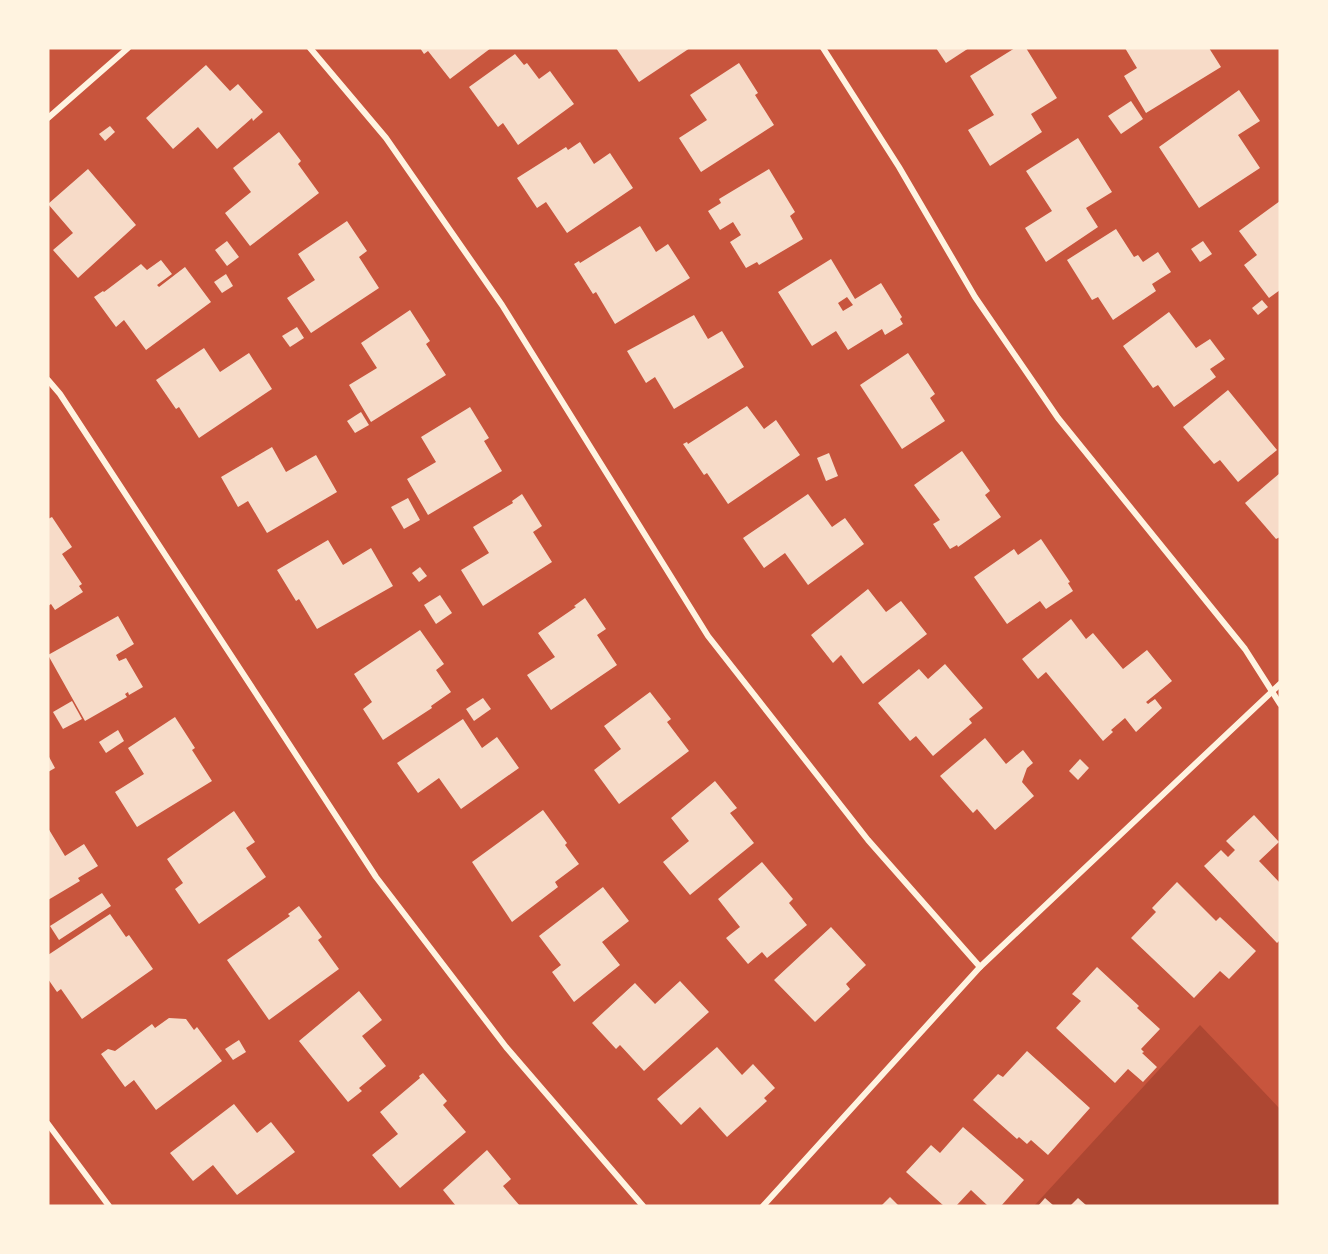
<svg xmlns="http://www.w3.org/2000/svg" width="1328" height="1254" viewBox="0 0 1328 1254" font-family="Manrope,sans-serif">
<rect width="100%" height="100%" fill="#c8553d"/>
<path fill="#ae4732" d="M 1200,1025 L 1280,1109 L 1280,1206 L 1034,1206 Z"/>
<g fill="#f7dbc8" fill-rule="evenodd">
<path d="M 420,48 L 491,48 L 450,79 L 428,51 L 424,54 Z"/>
<path d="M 616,48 L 690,48 L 639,82 Z"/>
<path d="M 936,48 L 969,48 L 946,63 Z"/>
<path d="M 1015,48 L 1026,48 L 1057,98 L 1031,114 L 1042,132 L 990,166 L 968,130 L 994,115 L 970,76 Z"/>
<path d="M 1125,48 L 1209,48 L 1221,67 L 1146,113 L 1124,76 L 1137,68 Z"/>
<path d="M 515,54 L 524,65 L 527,63 L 539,79 L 550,71 L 574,104 L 518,145 L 503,123 L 498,127 L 469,87 Z"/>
<path d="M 739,63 L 758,93 L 755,95 L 774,125 L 701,172 L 679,138 L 707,120 L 690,95 Z"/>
<path d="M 206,65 L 230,91 L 238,84 L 263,112 L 253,121 L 252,118 L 217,149 L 198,127 L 173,149 L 146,118 Z"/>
<path d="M 1239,90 L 1260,121 L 1238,135 L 1260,168 L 1199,208 L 1159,147 Z"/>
<path d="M 1131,101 L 1143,119 L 1121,134 L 1108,116 Z"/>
<path d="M 110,126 L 115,132 L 105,141 L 99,134 Z"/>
<path d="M 279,132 L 301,161 L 298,164 L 319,193 L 250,246 L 225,213 L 251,192 L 233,168 Z"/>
<path d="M 1078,138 L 1112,192 L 1086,208 L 1098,227 L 1046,262 L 1025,228 L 1052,211 L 1026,171 Z"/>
<path d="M 580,142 L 594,164 L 610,153 L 633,188 L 567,233 L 546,202 L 537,208 L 517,178 L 566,147 L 568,150 Z"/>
<path d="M 88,169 L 136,225 L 78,278 L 53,250 L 73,233 L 48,204 Z"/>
<path d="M 769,169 L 795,212 L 790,216 L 803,239 L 759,265 L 757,262 L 746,268 L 730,242 L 741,235 L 733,222 L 720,230 L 708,211 L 721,203 L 719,199 Z"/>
<path d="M 1280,201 L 1280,290 L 1269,298 L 1244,265 L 1257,255 L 1239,231 Z"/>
<path d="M 347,221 L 367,251 L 359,257 L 379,288 L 311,333 L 287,298 L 315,280 L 298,254 Z"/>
<path d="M 640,226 L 656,252 L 668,244 L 690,278 L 615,324 L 596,292 L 593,294 L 574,264 L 579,261 L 580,263 Z"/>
<path d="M 1116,229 L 1134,257 L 1138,255 L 1143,262 L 1158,252 L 1171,272 L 1152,284 L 1156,291 L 1113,320 L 1098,297 L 1092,300 L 1067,260 Z"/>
<path d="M 227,241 L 239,257 L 227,266 L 215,250 Z"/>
<path d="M 1203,241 L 1212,254 L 1200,262 L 1191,249 Z"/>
<path d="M 831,259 L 855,299 L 881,283 L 902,317 L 900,319 L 903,324 L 885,335 L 882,329 L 848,350 L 836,331 L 812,346 L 778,292 ZM 847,297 L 853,305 L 843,311 L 838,303 Z"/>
<path d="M 161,260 L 172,274 L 157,285 L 159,287 L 185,267 L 211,302 L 146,350 L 124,320 L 116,327 L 94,297 L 103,291 L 104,292 L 141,264 L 147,270 Z"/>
<path d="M 226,274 L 233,286 L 222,293 L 214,282 Z"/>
<path d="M 1262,300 L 1268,307 L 1258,315 L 1252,308 Z"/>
<path d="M 410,310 L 430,341 L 426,344 L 446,375 L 371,422 L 349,385 L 377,368 L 361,343 Z"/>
<path d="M 1169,312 L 1196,348 L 1210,339 L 1225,359 L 1210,369 L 1216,377 L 1174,407 L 1158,385 L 1153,388 L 1123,346 Z"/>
<path d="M 694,315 L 708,339 L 722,331 L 744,367 L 674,409 L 655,377 L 646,383 L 627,351 Z"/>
<path d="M 297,327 L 304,338 L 290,347 L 282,336 Z"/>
<path d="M 204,348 L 220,372 L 249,353 L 272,389 L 199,438 L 179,407 L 176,409 L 156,380 Z"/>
<path d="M 908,353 L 935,394 L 930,398 L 945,421 L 902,449 L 860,385 Z"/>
<path d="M 1228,390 L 1277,450 L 1238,482 L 1220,460 L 1214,464 L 1183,427 Z"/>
<path d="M 747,406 L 764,429 L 776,420 L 800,455 L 728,504 L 707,473 L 704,475 L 683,444 L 687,442 L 688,444 Z"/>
<path d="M 470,407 L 489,438 L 484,441 L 502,471 L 428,515 L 407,479 L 436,462 L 421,437 Z"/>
<path d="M 361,412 L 369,425 L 355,433 L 347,421 Z"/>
<path d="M 272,447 L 286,472 L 316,455 L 337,492 L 267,533 L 248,501 L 238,507 L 221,477 Z"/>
<path d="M 962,451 L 990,491 L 985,495 L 1001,517 L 958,547 L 957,545 L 950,549 L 933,524 L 940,520 L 914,485 Z"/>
<path d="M 829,453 L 838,476 L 826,481 L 817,458 Z"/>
<path d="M 1280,473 L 1280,537 L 1276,539 L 1245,503 Z"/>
<path d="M 522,494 L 542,526 L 533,532 L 552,562 L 483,606 L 461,570 L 489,553 L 473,527 L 513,503 L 512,501 Z"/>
<path d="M 808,494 L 832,527 L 845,518 L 864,544 L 808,585 L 785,553 L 764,568 L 743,538 Z"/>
<path d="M 408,498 L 420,520 L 404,529 L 391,507 Z"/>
<path d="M 52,517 L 72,547 L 62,554 L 82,584 L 79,586 L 83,592 L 55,610 L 51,604 L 48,606 L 48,519 Z"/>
<path d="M 1041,539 L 1070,582 L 1068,583 L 1073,591 L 1046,609 L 1040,601 L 1007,624 L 974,577 L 1014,549 L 1018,555 Z"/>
<path d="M 328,540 L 343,565 L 371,548 L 393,586 L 317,629 L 299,599 L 296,601 L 277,570 Z"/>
<path d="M 420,567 L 427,576 L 419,582 L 412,573 Z"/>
<path d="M 868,589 L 886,612 L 901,601 L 927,634 L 863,684 L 841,655 L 833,663 L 811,635 Z"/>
<path d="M 440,595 L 452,613 L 436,624 L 424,605 Z"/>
<path d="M 585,598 L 606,629 L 597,635 L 617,665 L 551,710 L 527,675 L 555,657 L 538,633 L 576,607 L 574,606 Z"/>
<path d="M 118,616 L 134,644 L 116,655 L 119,661 L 126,658 L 143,687 L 129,695 L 128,692 L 125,694 L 127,697 L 85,721 L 48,655 Z"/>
<path d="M 1071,619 L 1086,639 L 1093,633 L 1123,669 L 1147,650 L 1172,681 L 1146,702 L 1148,704 L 1155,699 L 1162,708 L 1136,732 L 1125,718 L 1111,730 L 1113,732 L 1103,741 L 1046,672 L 1038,679 L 1022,659 Z"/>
<path d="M 420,630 L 444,664 L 436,670 L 451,692 L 431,706 L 432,708 L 383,740 L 363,709 L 372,702 L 354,674 Z"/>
<path d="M 945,664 L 983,708 L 969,719 L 972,723 L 933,756 L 916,736 L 910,741 L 878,703 L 919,669 L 928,679 Z"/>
<path d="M 650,692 L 671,719 L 667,722 L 689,751 L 619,804 L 594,770 L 621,749 L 604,726 Z"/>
<path d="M 483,698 L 491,709 L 474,721 L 466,709 Z"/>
<path d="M 72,701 L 82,719 L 63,729 L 53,712 Z"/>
<path d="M 175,717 L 195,748 L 192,750 L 212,781 L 137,827 L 115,792 L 144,774 L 128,748 Z"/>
<path d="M 463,719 L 482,748 L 497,737 L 519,768 L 461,809 L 439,778 L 418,793 L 397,763 Z"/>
<path d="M 118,730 L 124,741 L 106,753 L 99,742 Z"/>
<path d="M 985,738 L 1006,764 L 1023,750 L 1033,763 L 1027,768 L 1022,782 L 1034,796 L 995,830 L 977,809 L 973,813 L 940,776 Z"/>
<path d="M 48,755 L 55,768 L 48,772 Z"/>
<path d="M 1080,759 L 1089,768 L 1078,780 L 1069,771 Z"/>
<path d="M 715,781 L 737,808 L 730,813 L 754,843 L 690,895 L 663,862 L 689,841 L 671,818 Z"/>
<path d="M 543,810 L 567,843 L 565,845 L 579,864 L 555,882 L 558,887 L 512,922 L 472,862 Z"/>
<path d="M 234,811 L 255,842 L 246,848 L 266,877 L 199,924 L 175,889 L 183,883 L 167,859 Z"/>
<path d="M 1254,815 L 1279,842 L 1259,861 L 1280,883 L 1280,940 L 1277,943 L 1204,866 L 1221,850 L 1228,857 L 1235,850 L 1226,841 Z"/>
<path d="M 48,828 L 65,856 L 84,844 L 98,866 L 78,878 L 80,881 L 48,900 Z"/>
<path d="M 762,862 L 793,899 L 789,903 L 807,925 L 767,958 L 762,952 L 748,964 L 726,938 L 740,927 L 718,899 Z"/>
<path d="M 1177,882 L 1216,921 L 1220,917 L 1256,951 L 1229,979 L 1220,971 L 1194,998 L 1131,938 L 1156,912 L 1152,908 Z"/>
<path d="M 603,887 L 629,921 L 602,942 L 620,965 L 574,1002 L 552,972 L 561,965 L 539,936 Z"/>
<path d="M 102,893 L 111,906 L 59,940 L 50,926 Z"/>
<path d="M 299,906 L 322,937 L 318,940 L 339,969 L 269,1020 L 227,960 L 290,916 L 288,914 Z"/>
<path d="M 110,914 L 126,937 L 129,935 L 153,969 L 82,1019 L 61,989 L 57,992 L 48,979 L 48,955 Z"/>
<path d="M 831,927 L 866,965 L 846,984 L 850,989 L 815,1022 L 774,980 Z"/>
<path d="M 1097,967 L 1139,1006 L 1137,1008 L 1160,1029 L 1141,1049 L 1144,1052 L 1142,1053 L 1157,1067 L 1143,1082 L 1128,1069 L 1115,1083 L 1056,1028 L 1081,1001 L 1072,994 Z"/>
<path d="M 680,981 L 709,1012 L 644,1071 L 620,1045 L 616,1049 L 592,1023 L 635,983 L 655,1004 Z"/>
<path d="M 359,991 L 382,1020 L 362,1036 L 386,1066 L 359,1088 L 362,1091 L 348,1102 L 299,1041 Z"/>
<path d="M 169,1018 L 186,1019 L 194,1030 L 197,1027 L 222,1061 L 156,1110 L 134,1080 L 125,1087 L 101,1054 L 108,1049 L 115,1051 L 152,1024 L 155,1028 Z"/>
<path d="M 239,1040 L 246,1052 L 233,1060 L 225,1049 Z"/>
<path d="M 717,1047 L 742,1075 L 753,1064 L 775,1088 L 764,1098 L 767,1101 L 727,1137 L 700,1107 L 681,1125 L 657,1099 Z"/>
<path d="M 1027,1051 L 1090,1108 L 1048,1155 L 1031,1140 L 1027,1144 L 1019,1137 L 1017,1139 L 973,1100 L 998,1074 L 1003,1077 Z"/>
<path d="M 423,1073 L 447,1101 L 443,1105 L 466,1132 L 400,1188 L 372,1155 L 398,1134 L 380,1112 L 420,1078 L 419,1076 Z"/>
<path d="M 234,1104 L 257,1133 L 271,1122 L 295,1152 L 237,1195 L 213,1165 L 193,1181 L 170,1153 Z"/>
<path d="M 963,1127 L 1024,1180 L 1001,1206 L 988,1206 L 971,1190 L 956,1206 L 944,1206 L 906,1172 L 931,1145 L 940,1153 Z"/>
<path d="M 487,1150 L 511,1179 L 503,1186 L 520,1206 L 456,1206 L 443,1190 Z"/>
<path d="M 890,1197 L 899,1206 L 881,1206 Z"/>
<path d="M 1045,1198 L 1054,1206 L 1038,1206 Z"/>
<path d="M 1078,1198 L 1087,1206 L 1070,1206 Z"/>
</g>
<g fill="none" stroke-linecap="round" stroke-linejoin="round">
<g stroke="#fff3e0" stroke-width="6">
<path d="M 310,48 L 386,138 L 502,305 L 708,636 L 868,840 L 980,967"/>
<path d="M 823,48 L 899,167 L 975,297 L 1058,418 L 1245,649 L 1280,704"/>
<path d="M 48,118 L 128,48"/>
<path d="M 48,380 L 60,394 L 376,877 L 506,1047 L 643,1206"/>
<path d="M 48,1124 L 109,1206"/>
<path d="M 763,1206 L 980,967 L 1280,684"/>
</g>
</g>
<rect width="1328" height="1254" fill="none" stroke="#fff3e0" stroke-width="99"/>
</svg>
